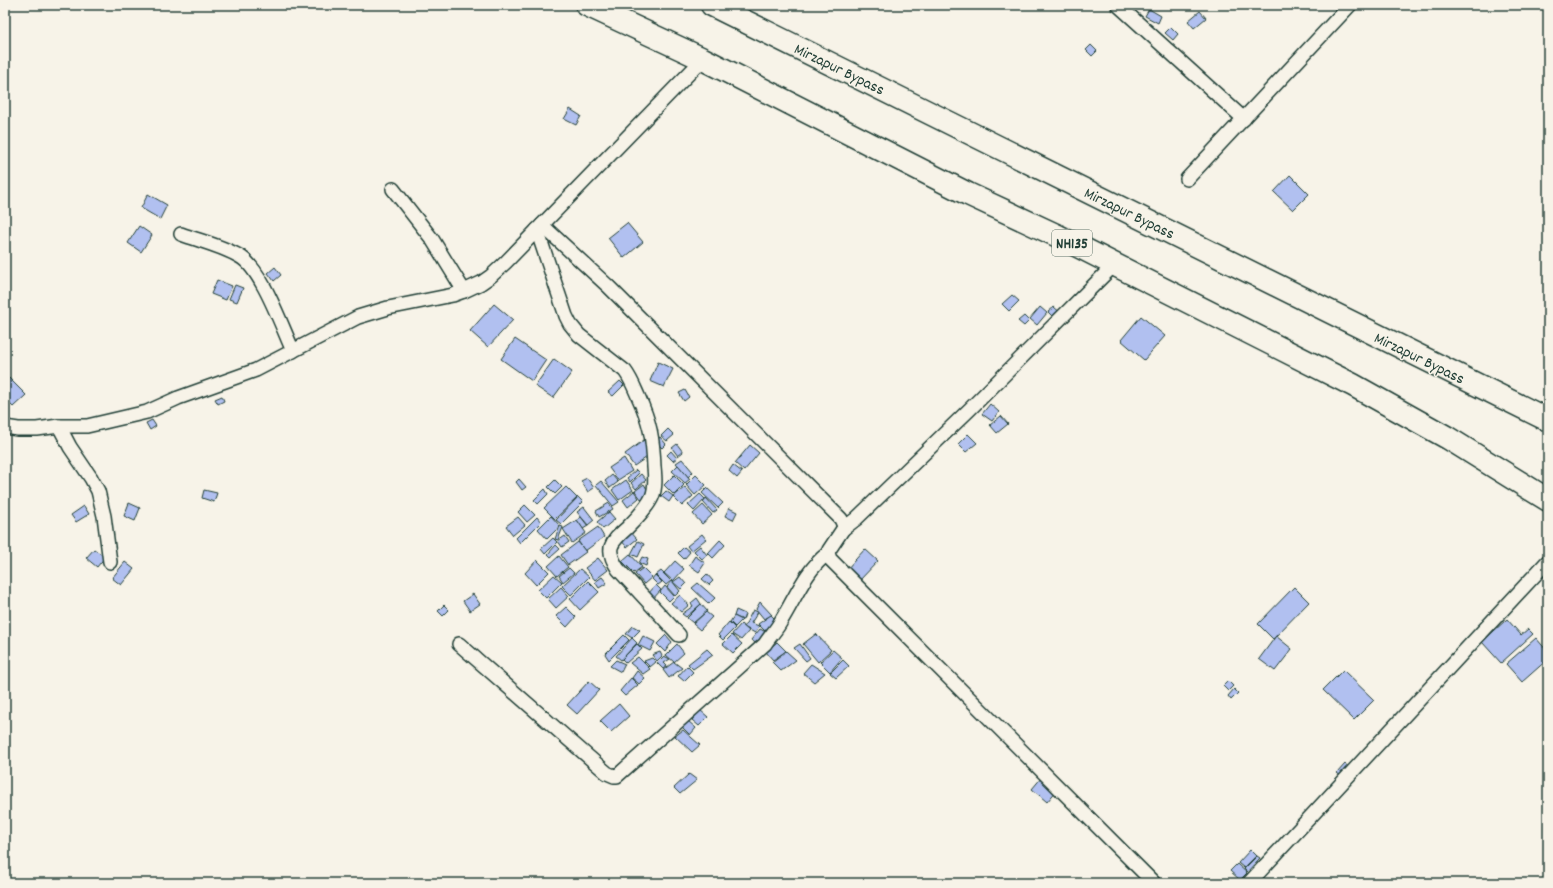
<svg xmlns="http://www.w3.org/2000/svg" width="1553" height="888" viewBox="0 0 1553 888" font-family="Dekko,sans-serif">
<rect width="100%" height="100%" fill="#f7f3e8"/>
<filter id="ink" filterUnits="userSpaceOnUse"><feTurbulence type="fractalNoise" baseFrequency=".025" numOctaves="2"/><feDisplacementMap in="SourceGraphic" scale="8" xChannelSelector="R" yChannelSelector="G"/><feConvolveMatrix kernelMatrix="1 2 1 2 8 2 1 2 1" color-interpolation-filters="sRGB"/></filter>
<g filter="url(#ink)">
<g fill="#b1c0f0" stroke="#1f3d34">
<path d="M 1149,9 L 1161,16 L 1158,23 L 1145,16 Z"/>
<path d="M 1200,11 L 1206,18 L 1194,28 L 1188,21 Z"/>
<path d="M 1171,27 L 1178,34 L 1173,40 L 1165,33 Z"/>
<path d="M 1091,45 L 1097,51 L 1092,56 L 1086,50 Z"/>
<path d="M 570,109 L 581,116 L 576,125 L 564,119 Z"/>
<path d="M 1290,175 L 1309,194 L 1293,210 L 1274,192 Z"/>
<path d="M 148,194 L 167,205 L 160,219 L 141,208 Z"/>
<path d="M 627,223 L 643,242 L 624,258 L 608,238 Z"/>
<path d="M 139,226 L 152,235 L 141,252 L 128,243 Z"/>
<path d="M 275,267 L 281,275 L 274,281 L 268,273 Z"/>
<path d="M 217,280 L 232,286 L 226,300 L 211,294 Z"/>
<path d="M 235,285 L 243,288 L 237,302 L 229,299 Z"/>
<path d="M 1012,295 L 1019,301 L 1009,311 L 1002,304 Z"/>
<path d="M 494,304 L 513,320 L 488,347 L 470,331 Z"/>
<path d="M 1040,307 L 1047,313 L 1037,325 L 1030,319 Z"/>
<path d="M 1054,307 L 1062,314 L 1056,320 L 1048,312 Z"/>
<path d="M 1024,316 L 1029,321 L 1024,326 L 1018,321 Z"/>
<path d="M 1141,316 L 1165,336 L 1144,360 L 1121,340 Z"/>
<path d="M 515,339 L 546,360 L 532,381 L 501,359 Z"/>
<path d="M 554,359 L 572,372 L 553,398 L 535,386 Z"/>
<path d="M 658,362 L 673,369 L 664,387 L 650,381 Z"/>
<path d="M 9,378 L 26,395 L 13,407 L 5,399 L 5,382 Z"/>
<path d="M 620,381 L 624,385 L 613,396 L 608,392 Z"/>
<path d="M 685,390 L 689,397 L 684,401 L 679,393 Z"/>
<path d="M 222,396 L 224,401 L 218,404 L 215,399 Z"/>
<path d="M 990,404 L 999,412 L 992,421 L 982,414 Z"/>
<path d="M 1001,416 L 1008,424 L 997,433 L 990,425 Z"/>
<path d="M 152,420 L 156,426 L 150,430 L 146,423 Z"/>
<path d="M 668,429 L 674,435 L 667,441 L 661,436 Z"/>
<path d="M 968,434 L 977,443 L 966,452 L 958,444 Z"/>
<path d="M 660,437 L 666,444 L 662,448 L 655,441 Z"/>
<path d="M 644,440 L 653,453 L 634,466 L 625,454 Z"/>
<path d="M 677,444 L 683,452 L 678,456 L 672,448 Z"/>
<path d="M 750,445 L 759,453 L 744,471 L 735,463 Z"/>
<path d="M 671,451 L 677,458 L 673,461 L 667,455 Z"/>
<path d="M 624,458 L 632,471 L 618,480 L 609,468 Z"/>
<path d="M 682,459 L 693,472 L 688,477 L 676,463 Z"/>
<path d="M 678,465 L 690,479 L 685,483 L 672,471 Z"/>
<path d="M 733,465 L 742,472 L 737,478 L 729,471 Z"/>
<path d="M 636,470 L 639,473 L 630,482 L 627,478 Z"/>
<path d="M 641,474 L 646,480 L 636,489 L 631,483 Z"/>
<path d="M 612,475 L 618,482 L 610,488 L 605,481 Z"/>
<path d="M 674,475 L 684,485 L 674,495 L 664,485 Z"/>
<path d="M 696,475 L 706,485 L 695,495 L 686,485 Z"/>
<path d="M 587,478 L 594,488 L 588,492 L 581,481 Z"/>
<path d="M 519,479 L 526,487 L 522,490 L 516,482 Z"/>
<path d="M 555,480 L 562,487 L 555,494 L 548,487 Z"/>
<path d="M 626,480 L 633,490 L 619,500 L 612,490 Z"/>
<path d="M 601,481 L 619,502 L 613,506 L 596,485 Z"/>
<path d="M 644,484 L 651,496 L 645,504 L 635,491 Z"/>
<path d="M 566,487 L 577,498 L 555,519 L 544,508 Z"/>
<path d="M 685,487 L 693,496 L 682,506 L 673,497 Z"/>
<path d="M 707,488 L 723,503 L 718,508 L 702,493 Z"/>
<path d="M 545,489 L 548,494 L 538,504 L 534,500 Z"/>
<path d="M 204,490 L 217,493 L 214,502 L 202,498 Z"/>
<path d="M 634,491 L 639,498 L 628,507 L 623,500 Z"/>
<path d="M 666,491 L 673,496 L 669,502 L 661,496 Z"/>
<path d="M 700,494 L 705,499 L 694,511 L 688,505 Z"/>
<path d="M 578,497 L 583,502 L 561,524 L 556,520 Z"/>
<path d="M 706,498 L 717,510 L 713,513 L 703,502 Z"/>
<path d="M 129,503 L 140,508 L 135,521 L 124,516 Z"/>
<path d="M 609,503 L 613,509 L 599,517 L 596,511 Z"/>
<path d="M 525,505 L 535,515 L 527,522 L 518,512 Z"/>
<path d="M 703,505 L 712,515 L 702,524 L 693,514 Z"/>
<path d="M 84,506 L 89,514 L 76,522 L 71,515 Z"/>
<path d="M 584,507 L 594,520 L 588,525 L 577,512 Z"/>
<path d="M 729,508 L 737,512 L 733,520 L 725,516 Z"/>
<path d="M 609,512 L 615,519 L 603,529 L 597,522 Z"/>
<path d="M 551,516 L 560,526 L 547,539 L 538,529 Z"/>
<path d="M 518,517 L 525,525 L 513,535 L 506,526 Z"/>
<path d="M 537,517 L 541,522 L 520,543 L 516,538 Z"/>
<path d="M 581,517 L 588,526 L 583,529 L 577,520 Z"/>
<path d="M 577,520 L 586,533 L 572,543 L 563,529 Z"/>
<path d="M 560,526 L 563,527 L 558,540 L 555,539 Z"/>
<path d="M 598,527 L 604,537 L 585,551 L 578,541 Z"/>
<path d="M 628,529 L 637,539 L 627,547 L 618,537 Z"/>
<path d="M 702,534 L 706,539 L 691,551 L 687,546 Z"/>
<path d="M 565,536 L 569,542 L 562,547 L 558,541 Z"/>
<path d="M 553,538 L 557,542 L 545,554 L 541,549 Z"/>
<path d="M 720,540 L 725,545 L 713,558 L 708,553 Z"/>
<path d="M 638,541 L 644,544 L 638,557 L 631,554 Z"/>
<path d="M 578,542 L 586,552 L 568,565 L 561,555 Z"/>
<path d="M 556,545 L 560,549 L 551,557 L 548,554 Z"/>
<path d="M 700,546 L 707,555 L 702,559 L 694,551 Z"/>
<path d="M 684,547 L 690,552 L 684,559 L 678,553 Z"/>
<path d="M 94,549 L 105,557 L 97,567 L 86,558 Z"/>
<path d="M 865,549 L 878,561 L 858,582 L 846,570 Z"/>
<path d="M 630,554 L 642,567 L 634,573 L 622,561 Z"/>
<path d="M 559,556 L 568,567 L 557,576 L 548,566 Z"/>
<path d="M 695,556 L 705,563 L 699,572 L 689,565 Z"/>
<path d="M 642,557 L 648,559 L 646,566 L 639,563 Z"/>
<path d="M 598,558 L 608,570 L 595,580 L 585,568 Z"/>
<path d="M 537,560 L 549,572 L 536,585 L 525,573 Z"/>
<path d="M 675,561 L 684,569 L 673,581 L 664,573 Z"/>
<path d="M 125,562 L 134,569 L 121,585 L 112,578 Z"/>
<path d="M 569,568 L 574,573 L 563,582 L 559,576 Z"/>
<path d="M 643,568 L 652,577 L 644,584 L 635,574 Z"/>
<path d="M 580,569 L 589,577 L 571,595 L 562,586 Z"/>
<path d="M 661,571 L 671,581 L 666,585 L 656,575 Z"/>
<path d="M 707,574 L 713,581 L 709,585 L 702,579 Z"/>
<path d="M 554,575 L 562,582 L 546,598 L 538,590 Z"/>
<path d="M 655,575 L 662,582 L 658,585 L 652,579 Z"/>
<path d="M 602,577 L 607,583 L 599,588 L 595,582 Z"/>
<path d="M 680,577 L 686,584 L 681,589 L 673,582 Z"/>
<path d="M 588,581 L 599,592 L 580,610 L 570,599 Z"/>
<path d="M 672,581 L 680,591 L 675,596 L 667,587 Z"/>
<path d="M 698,583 L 715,598 L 709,604 L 692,588 Z"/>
<path d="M 656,585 L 661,590 L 652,600 L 647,595 Z"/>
<path d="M 665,586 L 674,596 L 669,601 L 660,592 Z"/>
<path d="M 561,587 L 569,596 L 556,608 L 548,599 Z"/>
<path d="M 1294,587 L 1309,602 L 1273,639 L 1258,624 Z"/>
<path d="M 473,594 L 480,604 L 470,611 L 463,601 Z"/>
<path d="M 680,595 L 689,605 L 681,612 L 671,603 Z"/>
<path d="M 697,598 L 701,604 L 686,617 L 682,614 L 693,606 L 691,603 Z"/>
<path d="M 760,602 L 772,615 L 764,619 L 756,609 Z"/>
<path d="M 701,604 L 707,611 L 693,623 L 687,618 Z"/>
<path d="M 444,605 L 449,610 L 443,616 L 438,611 Z"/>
<path d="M 566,607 L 576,617 L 567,627 L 556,616 Z"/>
<path d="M 736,610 L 745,614 L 743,620 L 734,616 Z"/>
<path d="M 753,610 L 758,612 L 751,623 L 759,626 L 755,633 L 744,627 Z"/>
<path d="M 706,612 L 712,617 L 700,630 L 693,624 Z"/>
<path d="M 771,615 L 777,621 L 765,631 L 758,624 Z"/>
<path d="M 734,616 L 742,620 L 735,627 L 730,622 Z"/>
<path d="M 1507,619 L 1521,635 L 1528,629 L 1533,634 L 1501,663 L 1482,642 Z"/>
<path d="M 729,622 L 735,628 L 723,640 L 718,635 Z"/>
<path d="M 741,624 L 749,631 L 741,640 L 732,634 Z"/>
<path d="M 633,626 L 640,630 L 632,638 L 626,634 Z"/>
<path d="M 760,629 L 766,632 L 757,644 L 751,640 Z"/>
<path d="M 816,634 L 831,650 L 818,662 L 803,644 Z"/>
<path d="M 624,635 L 629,640 L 609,660 L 605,654 Z"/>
<path d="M 666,635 L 672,642 L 665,652 L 657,644 Z"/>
<path d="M 732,635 L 742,644 L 733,653 L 723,644 Z"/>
<path d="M 643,636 L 655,642 L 650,651 L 638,645 Z"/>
<path d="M 1276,636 L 1292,649 L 1275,671 L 1259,659 Z"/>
<path d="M 632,638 L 637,643 L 621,660 L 616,656 Z"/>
<path d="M 1536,638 L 1548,652 L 1548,659 L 1522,682 L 1506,664 Z"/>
<path d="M 777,642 L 786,651 L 773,660 L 766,652 Z"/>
<path d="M 637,644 L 642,649 L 626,663 L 622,659 Z"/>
<path d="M 677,644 L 684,653 L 674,662 L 666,655 Z"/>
<path d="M 800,644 L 810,658 L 806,661 L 794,648 Z"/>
<path d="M 707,649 L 713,655 L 693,669 L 688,664 Z"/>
<path d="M 833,650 L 842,658 L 830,672 L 820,662 Z"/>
<path d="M 786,651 L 796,660 L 781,671 L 772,662 Z"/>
<path d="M 660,652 L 662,656 L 657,661 L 652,655 Z"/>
<path d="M 664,656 L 670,659 L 664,663 L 667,666 L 663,669 L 657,663 Z"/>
<path d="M 638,657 L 650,669 L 643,674 L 630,663 Z"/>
<path d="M 652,658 L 656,662 L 650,667 L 644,661 Z"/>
<path d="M 616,660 L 625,664 L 621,672 L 610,666 Z"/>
<path d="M 843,660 L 849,666 L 836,678 L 830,673 Z"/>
<path d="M 674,662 L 682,668 L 669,678 L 663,670 Z"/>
<path d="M 811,664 L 825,673 L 814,682 L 803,673 Z"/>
<path d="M 687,666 L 693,672 L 684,681 L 678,676 Z"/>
<path d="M 1343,670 L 1374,700 L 1354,720 L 1323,690 Z"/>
<path d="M 637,671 L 645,678 L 639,684 L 632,678 Z"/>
<path d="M 631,678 L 638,685 L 625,696 L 620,691 Z"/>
<path d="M 589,681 L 599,690 L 577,714 L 567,705 Z"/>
<path d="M 1228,681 L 1233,686 L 1228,691 L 1223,686 Z"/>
<path d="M 1234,689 L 1238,693 L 1231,700 L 1228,696 Z"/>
<path d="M 619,704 L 629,716 L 611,732 L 600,721 Z"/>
<path d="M 700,710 L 708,717 L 699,726 L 692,720 Z"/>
<path d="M 688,721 L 696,728 L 690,735 L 682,727 Z"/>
<path d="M 683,730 L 700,745 L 692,752 L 675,736 Z"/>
<path d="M 1345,764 L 1350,768 L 1342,777 L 1337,773 Z"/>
<path d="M 689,774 L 697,780 L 680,794 L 674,788 Z"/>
<path d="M 1042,777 L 1057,790 L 1047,802 L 1032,789 Z"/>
<path d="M 1250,850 L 1256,856 L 1244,868 L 1238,863 Z"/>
<path d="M 1257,856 L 1260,858 L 1247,872 L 1244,869 Z"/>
<path d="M 1237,864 L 1247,873 L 1240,880 L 1230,871 Z"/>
</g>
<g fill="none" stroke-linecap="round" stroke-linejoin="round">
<g stroke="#1f3d34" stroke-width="16">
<g id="minor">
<path d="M 1118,5 L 1244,119"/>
<path d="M 1187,179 L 1350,5"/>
<path d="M 393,189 L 432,239 L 464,291"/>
<path d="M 542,225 L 608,286 L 841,519 L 844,526 L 843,529 L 829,550 L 828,553 L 830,559 L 1154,883"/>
<path d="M 537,230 L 566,316 L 570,324 L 579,335 L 625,371 C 631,379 634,387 638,396 C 650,422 653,438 654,467 C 655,477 656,488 652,497 C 648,506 634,521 627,528 C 610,543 605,549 618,569 L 679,635"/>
<path d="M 181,234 C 200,241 222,246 239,256 C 261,267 282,327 293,351"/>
<path d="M 59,426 L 70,447 L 91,478 L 98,491 L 104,516 L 110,562"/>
<path d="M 5,427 L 18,429 L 37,429 L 59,426 L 87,426 L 147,412 L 178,398 L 256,370 L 358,317 L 388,308 L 453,295 L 464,291 L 481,283 L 491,276 L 506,262 L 703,59"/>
<path d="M 843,529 L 856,519 L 970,409 L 1110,269"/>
<path d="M 459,644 L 607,773 L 614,776 L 617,776 L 765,644 C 770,636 777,629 781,621 C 796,597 805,571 828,553"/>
<path d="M 1249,883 L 1548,561"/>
</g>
</g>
<g stroke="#1f3d34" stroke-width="25">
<g id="trunk">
<path d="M 587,5 L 703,59 L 968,194 L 1058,236 L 1353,385 L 1448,438 L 1548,500"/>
<path d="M 712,5 L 1548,420"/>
</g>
</g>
<use href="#minor" stroke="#f7f3e8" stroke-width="13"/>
<use href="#trunk" stroke="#f7f3e8" stroke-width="22"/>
</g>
</g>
<g text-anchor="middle" stroke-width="3" stroke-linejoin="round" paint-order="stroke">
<rect fill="#f7f3e8" stroke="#60746a" stroke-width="1" x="1052" y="230" width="40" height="26" rx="3"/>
<g font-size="15" font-weight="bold" fill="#1f3d34">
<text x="1072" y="248">NH135</text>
</g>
<g font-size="16" fill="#1f3d34" stroke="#f7f3e8">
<text transform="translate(840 68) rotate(26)" y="6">Mirzapur Bypass</text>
<text transform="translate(1130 212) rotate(26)" y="6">Mirzapur Bypass</text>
<text transform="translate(1420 357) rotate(26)" y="6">Mirzapur Bypass</text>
</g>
</g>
<rect width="1553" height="888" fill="none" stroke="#f7f3e8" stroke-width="20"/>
<rect x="10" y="10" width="1533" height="868" fill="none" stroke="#1f3d34" stroke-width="1.5" filter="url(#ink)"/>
</svg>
